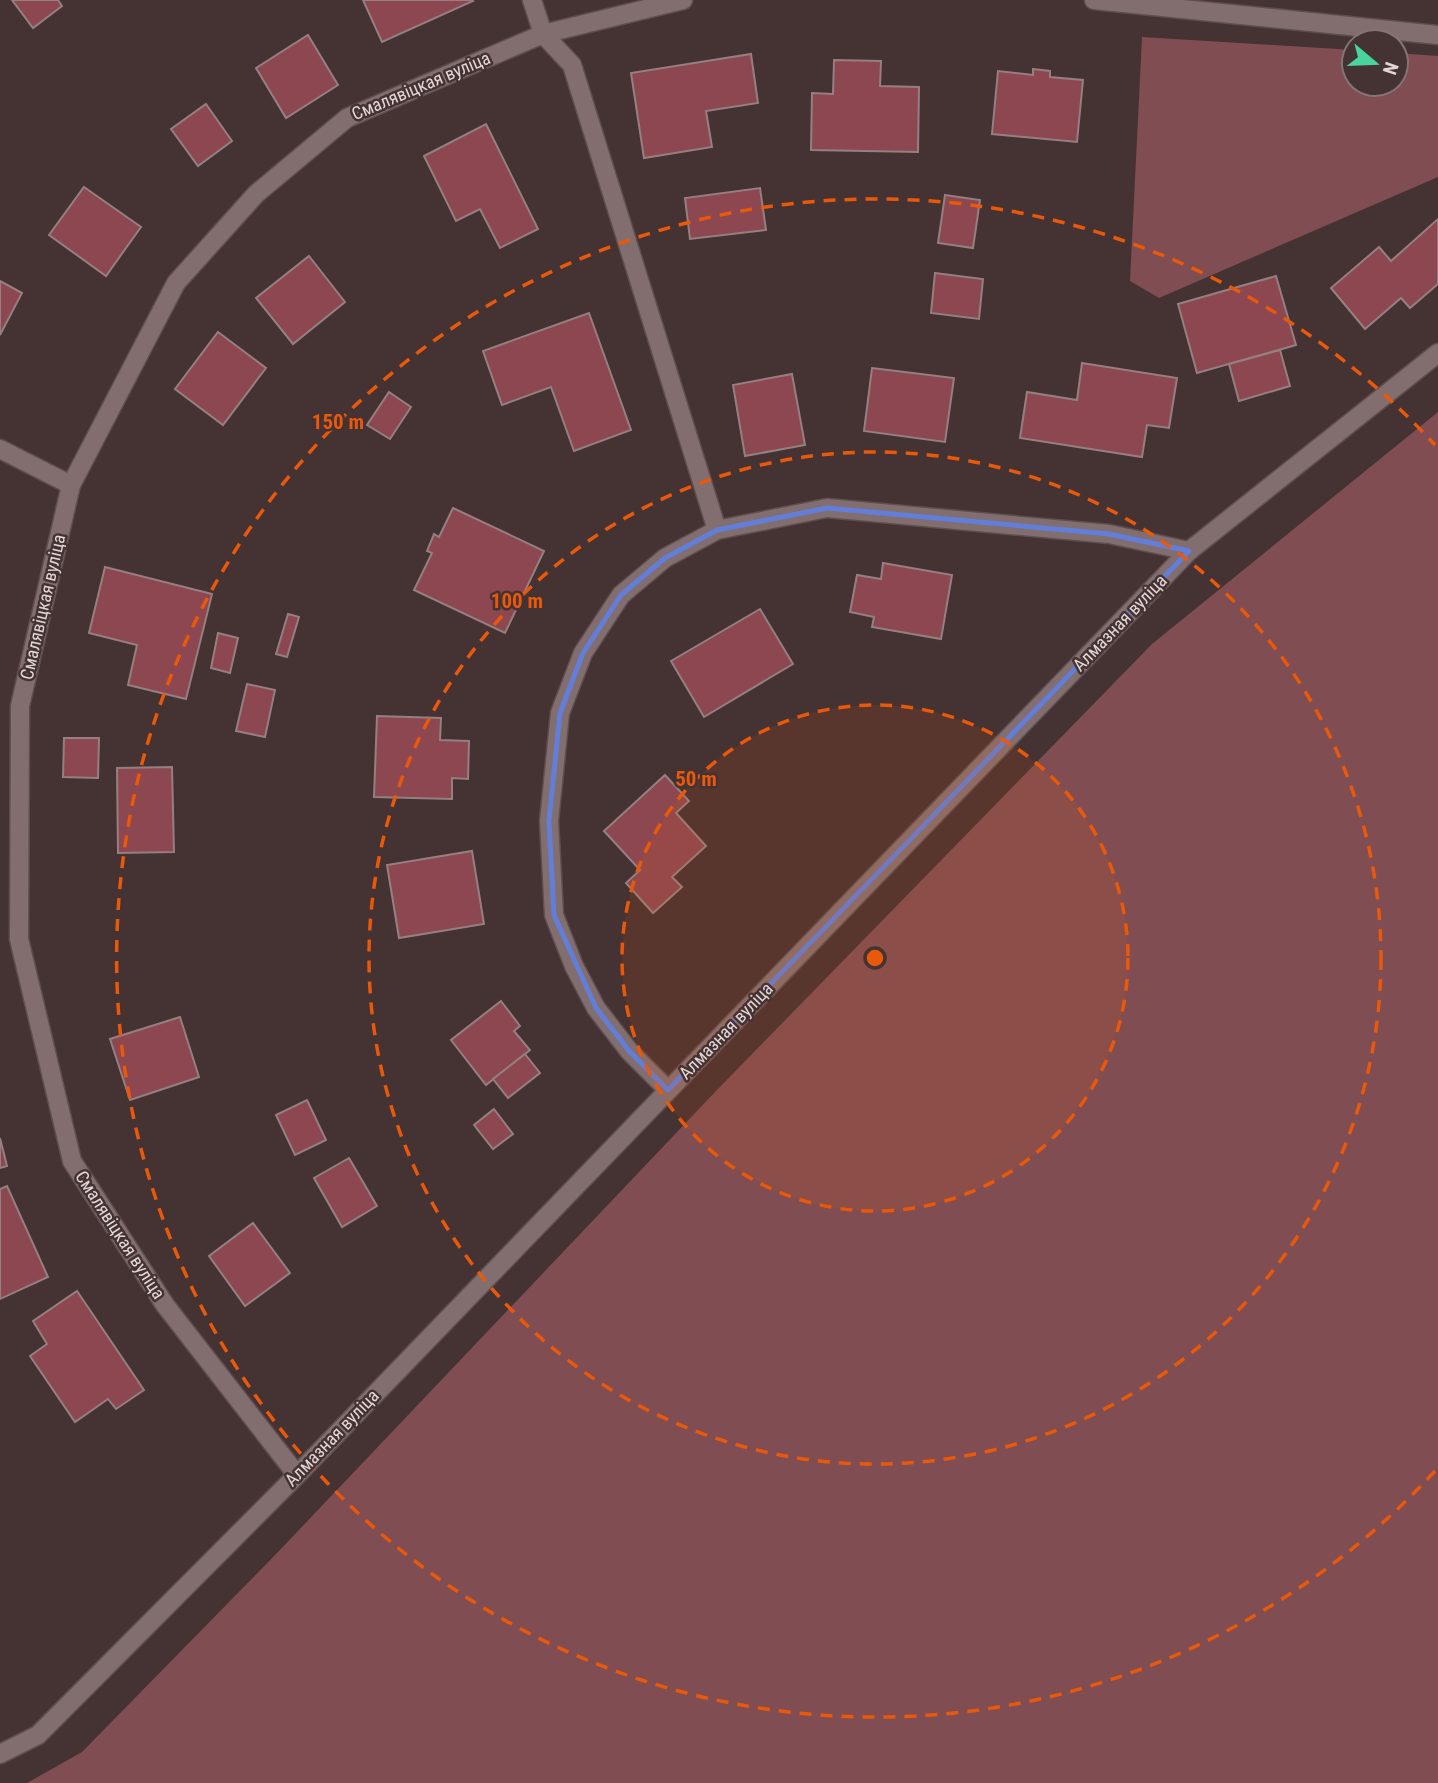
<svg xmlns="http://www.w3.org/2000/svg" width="1438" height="1783" viewBox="0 0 1438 1783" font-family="'Roboto Condensed',sans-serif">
<rect width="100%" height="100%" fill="#453233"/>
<g fill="#7f4d52">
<path d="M 1142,37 L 1354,50 L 1354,84 L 1396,84 L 1396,53 L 1438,56 L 1438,177 L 1159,298 L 1130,281 Z"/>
<path d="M 1438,412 L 1438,1783 L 27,1783 L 82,1752 L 278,1552 L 716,1091 L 1152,644 Z"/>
</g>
<g fill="#8d4750" stroke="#957f80" stroke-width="2">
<path d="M 12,0 L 58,0 L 62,6 L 33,28 Z"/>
<path d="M 363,0 L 472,0 L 473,1 L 382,42 Z"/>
<path d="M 308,35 L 338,85 L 286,118 L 256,68 Z"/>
<path d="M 751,54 L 758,103 L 706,111 L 712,147 L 644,158 L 631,73 Z"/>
<path d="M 834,60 L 881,61 L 880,86 L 919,87 L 918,152 L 811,150 L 812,93 L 833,94 Z"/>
<path d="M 1033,69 L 1050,71 L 1050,77 L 1083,80 L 1077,142 L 992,134 L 998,71 L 1033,75 Z"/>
<path d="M 206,104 L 232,141 L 198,166 L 171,129 Z"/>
<path d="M 486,124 L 538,229 L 500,248 L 480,209 L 456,221 L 424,156 Z"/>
<path d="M 84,187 L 141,227 L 106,276 L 49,235 Z"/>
<path d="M 760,188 L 766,230 L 690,239 L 685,198 Z"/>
<path d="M 945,195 L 980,200 L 973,248 L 938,243 Z"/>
<path d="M 1438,219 L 1438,284 L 1410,308 L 1401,298 L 1365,329 L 1331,288 L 1379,247 L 1391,261 Z"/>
<path d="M 309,256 L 345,302 L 293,344 L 256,298 Z"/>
<path d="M 935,273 L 983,279 L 979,319 L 931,313 Z"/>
<path d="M 1276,276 L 1296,345 L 1197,373 L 1178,304 Z"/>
<path d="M 0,281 L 22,293 L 0,335 Z"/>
<path d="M 589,313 L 631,430 L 574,451 L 551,387 L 502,405 L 483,351 Z"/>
<path d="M 218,332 L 266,368 L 223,425 L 175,389 Z"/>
<path d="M 1280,350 L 1290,386 L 1239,401 L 1229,364 Z"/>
<path d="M 1082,363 L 1177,378 L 1169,428 L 1147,425 L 1142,457 L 1020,438 L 1027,392 L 1077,400 Z"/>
<path d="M 872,368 L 954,378 L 945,442 L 864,431 Z"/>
<path d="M 792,374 L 805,445 L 745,456 L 733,385 Z"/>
<path d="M 389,392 L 411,407 L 390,439 L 367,425 Z"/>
<path d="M 453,508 L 544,551 L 505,633 L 414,590 L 432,553 L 427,551 L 434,534 L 439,537 Z"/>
<path d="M 883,563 L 952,575 L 941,639 L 872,627 L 874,617 L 850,612 L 857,575 L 881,579 Z"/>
<path d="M 105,567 L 212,594 L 186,699 L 128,685 L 137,645 L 89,633 Z"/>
<path d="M 760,609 L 793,664 L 704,717 L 671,661 Z"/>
<path d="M 288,614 L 299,617 L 287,657 L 276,654 Z"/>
<path d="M 218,633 L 238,638 L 230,673 L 211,668 Z"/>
<path d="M 247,684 L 275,690 L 265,737 L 236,731 Z"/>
<path d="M 377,716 L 441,718 L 440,740 L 469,741 L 468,779 L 452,778 L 452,799 L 374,797 Z"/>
<path d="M 64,738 L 99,738 L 98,778 L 63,777 Z"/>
<path d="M 172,767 L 174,852 L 118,853 L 117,768 Z"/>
<path d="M 665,775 L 689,801 L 676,813 L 706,846 L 672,877 L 682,887 L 653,913 L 626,883 L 640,870 L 604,831 Z"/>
<path d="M 472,851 L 484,924 L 399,938 L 387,865 Z"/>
<path d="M 501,1001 L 520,1026 L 514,1031 L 530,1050 L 486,1085 L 451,1040 Z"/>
<path d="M 180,1017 L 199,1077 L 130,1100 L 110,1039 Z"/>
<path d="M 525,1054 L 540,1073 L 508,1098 L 493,1079 Z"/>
<path d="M 307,1100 L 326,1140 L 295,1155 L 276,1115 Z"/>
<path d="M 494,1109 L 513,1134 L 493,1149 L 474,1125 Z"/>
<path d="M 0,1138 L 7,1166 L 0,1168 Z"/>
<path d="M 349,1158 L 377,1206 L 342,1227 L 314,1178 Z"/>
<path d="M 7,1186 L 48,1277 L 0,1299 L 0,1189 Z"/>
<path d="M 253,1223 L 290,1273 L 245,1306 L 209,1256 Z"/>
<path d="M 77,1291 L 144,1390 L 116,1409 L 108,1399 L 75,1422 L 30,1356 L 47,1344 L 33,1321 Z"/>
</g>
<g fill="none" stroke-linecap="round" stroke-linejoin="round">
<g stroke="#5e4e50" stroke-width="21">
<g id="minor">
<path d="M 532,0 L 543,34 L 572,65 L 717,530"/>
<path d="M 1094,0 L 1438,35"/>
<path d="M 0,449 L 71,485"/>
<path d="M 668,1090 L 630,1052 L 596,1008 L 574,966 L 554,915 L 549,821 L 560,713 L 583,653 L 621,595 L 665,558 L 717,530 L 827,508 L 1109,534 L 1189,551"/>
<path d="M 297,1475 L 165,1305 L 72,1161 L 19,939 L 20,706 L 71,485 L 176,283 L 256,194 L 347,118 L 543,34 L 683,0"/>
<path d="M 0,1754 L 38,1735 L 297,1475 L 1189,551 L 1438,353"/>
</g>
</g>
<use href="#minor" stroke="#836e6f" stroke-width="18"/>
</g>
<path fill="none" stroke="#627ed8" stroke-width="5" stroke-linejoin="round" d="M 827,508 L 1109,534 L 1189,551 L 668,1090 L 630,1052 L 596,1008 L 554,915 L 549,821 L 560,713 L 583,653 L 621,595 L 665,558 L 717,530 Z"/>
<circle cx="875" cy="958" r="253" fill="#e8590c" fill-opacity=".12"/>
<g fill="none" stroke="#e8590c" stroke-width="3.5" stroke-dasharray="12 9">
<circle cx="875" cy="958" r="253"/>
<circle cx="875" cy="958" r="506"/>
<path d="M1435 1471A759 759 0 1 1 1435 445"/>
</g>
<g text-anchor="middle" stroke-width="5" stroke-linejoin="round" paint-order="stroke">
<g font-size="18" fill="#e2d6d7" stroke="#453233">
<text transform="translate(421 86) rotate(-23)" y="6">Смалявіцкая вуліца</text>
<text transform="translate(43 607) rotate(-77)" y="6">Смалявіцкая вуліца</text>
<text transform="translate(1120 623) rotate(-46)" y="6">Алмазная вуліца</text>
<text transform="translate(726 1031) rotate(-46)" y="6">Алмазная вуліца</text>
<text transform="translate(120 1235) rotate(57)" y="6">Смалявіцкая вуліца</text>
<text transform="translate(332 1438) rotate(-46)" y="6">Алмазная вуліца</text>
</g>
</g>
<circle cx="875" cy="958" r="10" fill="#e8590c" stroke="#453233" stroke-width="3.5"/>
<g font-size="21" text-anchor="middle" font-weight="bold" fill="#e8590c" stroke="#453233" stroke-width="5" stroke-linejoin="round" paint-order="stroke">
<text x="338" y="429">150 m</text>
<text x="517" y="608">100 m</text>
<text x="696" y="786">50 m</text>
</g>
<g transform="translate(1375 63) rotate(109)"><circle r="33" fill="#453233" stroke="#847475" stroke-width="2"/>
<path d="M0-5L12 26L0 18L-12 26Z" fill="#48d49d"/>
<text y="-10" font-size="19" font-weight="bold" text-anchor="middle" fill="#e2d6d7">N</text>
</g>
</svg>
